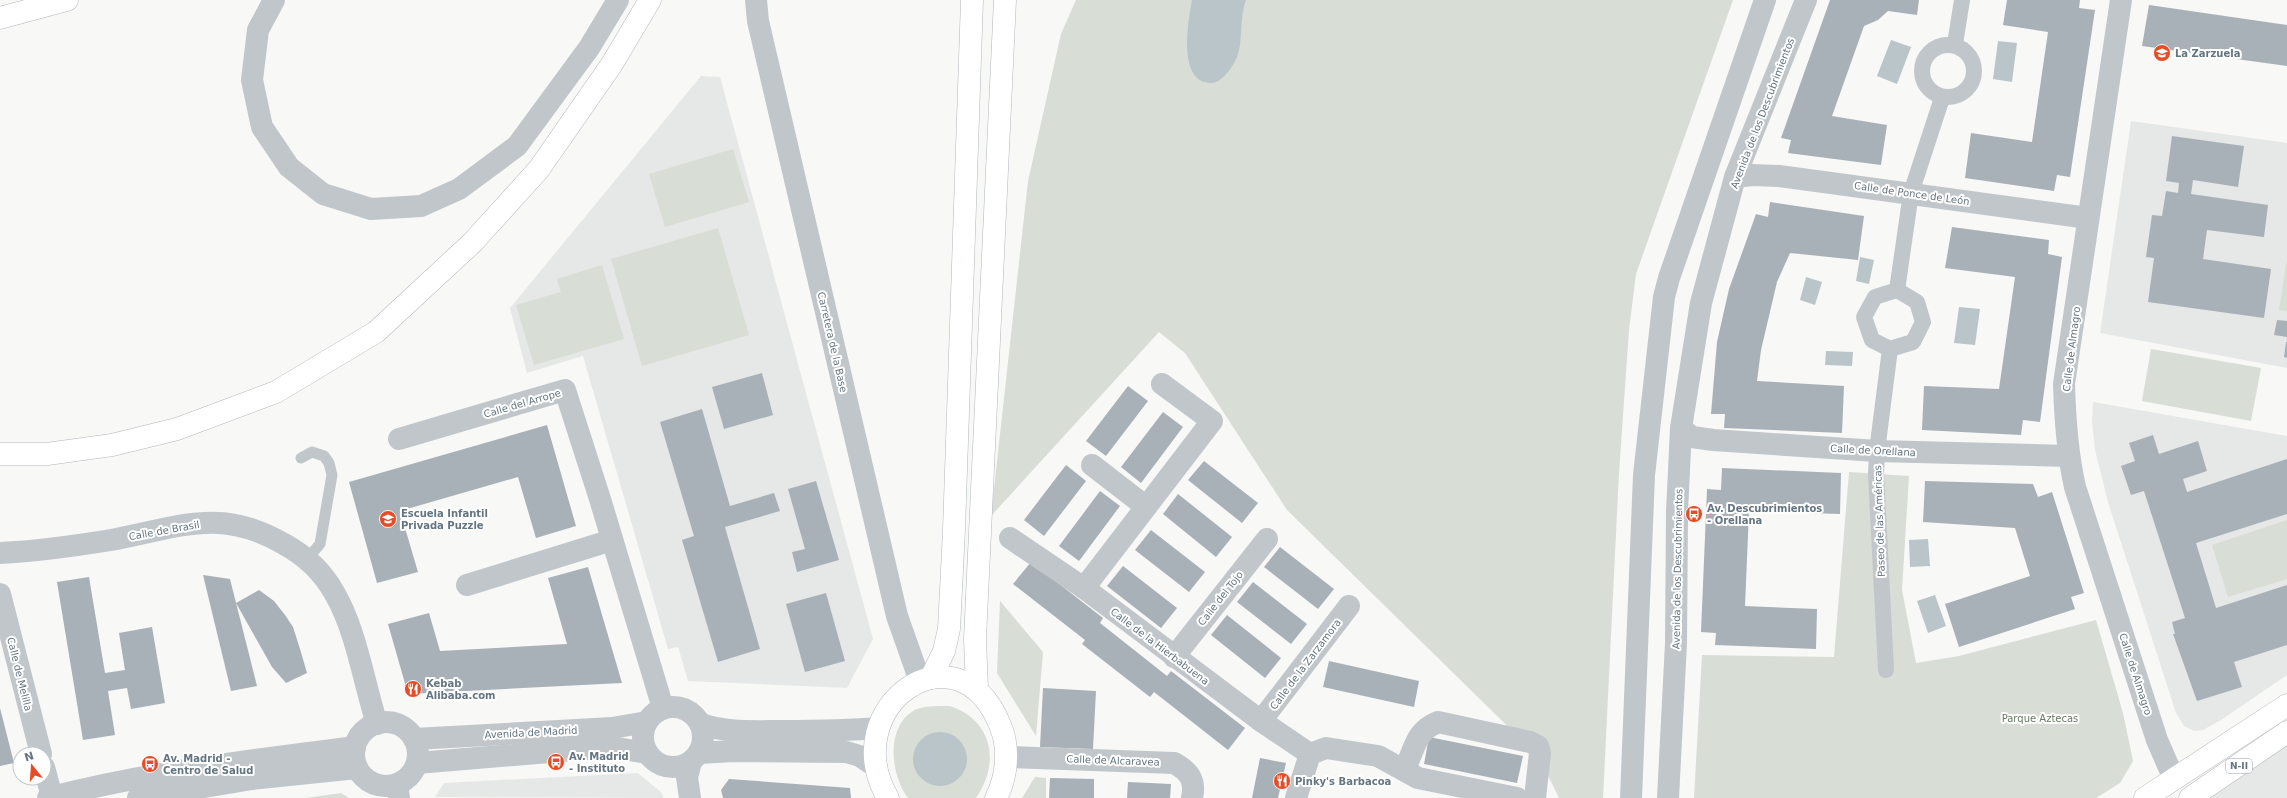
<svg xmlns="http://www.w3.org/2000/svg" width="2287" height="798" viewBox="0 0 2287 798" font-family="'DejaVu Sans',sans-serif">
<rect width="100%" height="100%" fill="#f8f8f6"/>
<g fill="#e6e7e7">
<path d="M 701,76 L 720,77 L 873,639 L 847,688 L 688,681 L 678,647 L 668,649 L 583,356 L 527,373 L 510,308 Z"/>
<path d="M 2131,121 L 2287,143 L 2287,368 L 2100,333 Z"/>
<path d="M 2093,402 L 2287,436 L 2287,675 L 2221,720 L 2203,730 L 2194,731 L 2184,726 L 2176,713 L 2108,502 L 2095,450 L 2092,422 Z"/>
<path d="M 2287,732 L 2287,798 L 2190,798 Z"/>
<path d="M 638,773 L 662,793 L 663,798 L 435,797 L 444,783 Z"/>
</g>
<g fill="#d8ddd5">
<path d="M 1076,0 L 1733,0 L 1636,274 L 1629,330 L 1619,473 L 1603,798 L 1559,798 L 1539,757 L 1287,510 L 1185,353 L 1159,332 L 991,516 L 1028,181 L 1061,34 Z"/>
<path d="M 733,149 L 749,202 L 665,227 L 649,174 Z"/>
<path d="M 718,228 L 749,335 L 642,366 L 611,259 Z"/>
<path d="M 2287,259 L 2287,311 L 2279,310 Z"/>
<path d="M 602,265 L 624,339 L 534,365 L 516,305 L 561,292 L 557,279 Z"/>
<path d="M 2151,349 L 2261,368 L 2251,421 L 2142,401 Z"/>
<path d="M 1849,472 L 1909,476 L 1902,590 L 1916,663 L 1959,656 L 2096,620 L 2123,713 L 2133,761 L 2120,783 L 2096,798 L 1694,798 L 1702,655 L 1834,657 Z"/>
<path d="M 2287,520 L 2287,579 L 2228,597 L 2212,545 Z"/>
<path d="M 1000,601 L 1043,652 L 1036,736 L 997,673 Z"/>
<path d="M 950,706 C 992,720 1001,762 976,798 L 908,798 C 891,776 885,728 913,711 C 923,705 939,706 950,706 Z"/>
<path d="M 1035,777 L 1046,778 L 1046,798 L 1022,798 Z"/>
<path d="M 341,793 L 349,798 L 306,798 Z"/>
</g>
<g fill="#b9c5c9">
<path d="M 1192,0 L 1246,0 C 1239,18 1243,44 1237,57 C 1233,66 1223,82 1212,83 C 1177,84 1188,22 1192,0 Z"/>
<path d="M 1891,40 L 1911,47 L 1897,84 L 1877,76 Z"/>
<path d="M 1998,41 L 2017,43 L 2012,82 L 1993,79 Z"/>
<path d="M 1860,257 L 1874,260 L 1869,284 L 1856,281 Z"/>
<path d="M 1806,277 L 1822,282 L 1815,305 L 1800,300 Z"/>
<path d="M 1959,307 L 1980,309 L 1975,345 L 1954,343 Z"/>
<path d="M 1826,351 L 1853,352 L 1852,366 L 1825,365 Z"/>
<path d="M 1928,539 L 1930,566 L 1910,567 L 1909,540 Z"/>
<path d="M 1935,595 L 1946,626 L 1928,633 L 1917,601 Z"/>
<circle cx="940" cy="759" r="27"/>
</g>
<g fill="#a8b1b7">
<path d="M 1830,0 L 1919,0 L 1917,15 L 1888,11 L 1878,20 L 1864,26 L 1832,116 L 1887,125 L 1881,165 L 1788,153 L 1791,140 L 1781,138 Z"/>
<path d="M 2007,0 L 2080,0 L 2079,8 L 2095,10 L 2070,177 L 2057,175 L 2054,191 L 1965,178 L 1971,133 L 2032,142 L 2048,32 L 2003,25 Z"/>
<path d="M 2149,5 L 2287,25 L 2287,66 L 2142,46 Z"/>
<path d="M 2172,136 L 2244,146 L 2238,187 L 2193,180 L 2191,194 L 2268,205 L 2264,237 L 2207,230 L 2203,259 L 2271,269 L 2264,318 L 2148,302 L 2154,258 L 2146,257 L 2152,215 L 2162,216 L 2166,191 L 2178,193 L 2179,183 L 2166,181 Z"/>
<path d="M 1770,202 L 1864,216 L 1858,260 L 1790,253 L 1777,282 L 1761,350 L 1757,381 L 1844,386 L 1842,433 L 1724,428 L 1725,414 L 1711,414 L 1717,342 L 1729,289 L 1756,214 L 1768,217 Z"/>
<path d="M 1952,227 L 2049,240 L 2048,254 L 2062,257 L 2040,422 L 2023,420 L 2021,435 L 1922,430 L 1924,386 L 1999,389 L 2015,277 L 1945,268 Z"/>
<path d="M 2277,320 L 2287,321 L 2287,337 L 2274,335 Z"/>
<path d="M 2286,342 L 2287,342 L 2287,358 L 2284,357 Z"/>
<path d="M 762,373 L 773,415 L 724,429 L 712,387 Z"/>
<path d="M 1128,386 L 1148,401 L 1106,456 L 1086,441 Z"/>
<path d="M 702,409 L 730,506 L 774,493 L 780,511 L 725,527 L 760,649 L 718,662 L 682,540 L 694,536 L 660,422 Z"/>
<path d="M 1163,412 L 1183,427 L 1141,483 L 1121,467 Z"/>
<path d="M 547,425 L 576,526 L 536,538 L 518,477 L 400,511 L 418,572 L 377,583 L 349,482 Z"/>
<path d="M 2153,435 L 2159,454 L 2198,441 L 2207,471 L 2183,479 L 2187,492 L 2287,459 L 2287,514 L 2196,543 L 2216,608 L 2287,585 L 2287,645 L 2234,662 L 2242,687 L 2197,701 L 2173,634 L 2175,634 L 2172,622 L 2185,618 L 2144,491 L 2131,495 L 2121,466 L 2135,461 L 2129,443 Z"/>
<path d="M 1204,461 L 1258,503 L 1242,523 L 1188,480 Z"/>
<path d="M 1066,465 L 1086,481 L 1044,536 L 1024,520 Z"/>
<path d="M 1722,468 L 1841,473 L 1840,514 L 1749,511 L 1745,606 L 1817,609 L 1816,649 L 1715,645 L 1716,633 L 1701,632 L 1707,489 L 1721,490 Z"/>
<path d="M 816,481 L 839,560 L 797,572 L 792,552 L 805,549 L 788,489 Z"/>
<path d="M 1925,481 L 2033,484 L 2038,497 L 2052,492 L 2084,593 L 2071,597 L 2075,609 L 1959,647 L 1945,604 L 2030,576 L 2015,528 L 1923,522 Z"/>
<path d="M 1100,491 L 1120,506 L 1079,561 L 1059,546 Z"/>
<path d="M 1178,494 L 1232,537 L 1216,557 L 1163,514 Z"/>
<path d="M 1151,530 L 1205,572 L 1189,592 L 1135,550 Z"/>
<path d="M 1280,547 L 1334,589 L 1318,609 L 1264,567 Z"/>
<path d="M 1031,562 L 1103,618 L 1100,623 L 1167,676 L 1171,671 L 1245,728 L 1228,750 L 1154,692 L 1150,697 L 1082,644 L 1085,640 L 1013,584 Z"/>
<path d="M 1123,566 L 1177,608 L 1161,628 L 1107,586 Z"/>
<path d="M 588,567 L 622,683 L 408,694 L 388,624 L 429,613 L 440,651 L 567,644 L 548,578 Z"/>
<path d="M 203,575 L 230,579 L 257,686 L 231,691 Z"/>
<path d="M 89,577 L 105,673 L 125,670 L 119,633 L 152,627 L 165,703 L 131,709 L 127,688 L 108,691 L 115,735 L 83,740 L 57,582 Z"/>
<path d="M 1253,582 L 1307,624 L 1291,644 L 1237,602 Z"/>
<path d="M 259,590 L 274,601 L 285,615 L 293,627 L 300,649 L 307,673 L 286,683 L 272,667 L 236,603 Z"/>
<path d="M 826,593 L 845,661 L 805,672 L 786,604 Z"/>
<path d="M 1227,615 L 1281,658 L 1265,678 L 1211,635 Z"/>
<path d="M 1329,661 L 1419,681 L 1414,707 L 1323,687 Z"/>
<path d="M 1043,688 L 1096,691 L 1093,749 L 1040,747 Z"/>
<path d="M 0,708 L 14,763 L 0,766 Z"/>
<path d="M 1429,737 L 1523,756 L 1517,783 L 1424,764 Z"/>
<path d="M 1260,758 L 1286,763 L 1278,798 L 1252,798 Z"/>
<path d="M 1050,778 L 1094,779 L 1094,798 L 1049,798 Z"/>
<path d="M 729,779 L 850,788 L 851,798 L 723,798 L 721,790 Z"/>
<path d="M 1128,782 L 1171,784 L 1170,798 L 1127,798 Z"/>
</g>
<g fill="none" stroke-linecap="round" stroke-linejoin="round">
<g stroke="#b1b8bd" stroke-width="23">
<g id="secondary">
<path d="M 931,678 L 944,651 L 949,629 L 954,530 L 972,0"/>
<path d="M 977,689 L 975,639 L 1005,0"/>
<path d="M 888,798 C 835,707 957,620 1000,725 C 1010,748 1007,777 996,798"/>
</g>
</g>
<g stroke="#b3b8bc" stroke-width="23">
<g id="primary">
<path d="M 2145,798 L 2287,705"/>
<path d="M 2190,798 L 2287,732"/>
</g>
</g>
<g stroke="#b2b7bb" stroke-width="23">
<g id="motorway">
<path d="M 0,18 L 67,0"/>
<path d="M 0,454 L 47,454 L 112,445 L 177,429 L 276,392 L 376,332 L 473,242 L 539,169 L 612,64 L 650,0"/>
</g>
</g>
<path stroke="#c1c6ca" stroke-width="11" d="M 301,458 L 312,452 L 324,456 L 329,463 L 332,475 L 320,544 L 308,558"/>
<g stroke="#c1c6ca" stroke-width="16">
<path d="M 1955,44 L 1962,0"/>
<circle cx="1948" cy="71" r="26"/>
<path d="M 1897,290 L 1911,193 L 1942,98"/>
<path d="M 1897,290 L 1917,302 L 1923,322 L 1913,342 L 1890,349 L 1872,340 L 1864,317 L 1875,297 Z"/>
<path d="M 1886,670 L 1876,474 L 1877,451 L 1890,349"/>
</g>
<g stroke="#c1c6ca" stroke-width="22">
<path d="M 2121,0 L 2064,384 C 2065,419 2067,452 2075,487 L 2157,740 L 2174,779"/>
<path d="M 1735,177 L 1752,175 L 1779,176 L 2088,218"/>
<path d="M 1681,428 L 1692,437 L 1713,440 L 1877,451 L 2068,456"/>
<path d="M 399,439 L 565,390 L 600,499 L 663,708"/>
<path d="M 1092,465 L 1145,506"/>
<path d="M 1010,538 L 1084,588 L 1261,721 L 1310,754"/>
<path d="M 467,585 L 612,540"/>
<path d="M 1084,588 L 1212,421 L 1162,384"/>
<path d="M 0,594 L 41,754"/>
<path d="M 1174,657 L 1267,539"/>
<path d="M 1261,721 L 1349,606"/>
<path d="M 1006,757 L 1174,763 C 1189,771 1196,780 1192,798"/>
<path d="M 44,767 L 52,797"/>
<path d="M 1404,770 C 1416,748 1414,732 1438,722 L 1530,742 L 1538,746 L 1540,753 L 1535,798"/>
<path d="M 397,785 L 399,798"/>
<path d="M 690,798 L 687,777 L 691,762"/>
<path d="M 1296,798 L 1310,754 L 1326,748 L 1378,756 L 1418,778 L 1517,798"/>
</g>
<g stroke="#c1c6ca" stroke-width="22">
<path d="M 274,0 L 258,30 L 252,80 L 262,127 L 289,167 L 323,194 L 371,209 L 421,206 L 459,189 L 517,146 L 589,48 L 618,0"/>
<path d="M 756,0 L 758,21 L 897,616 L 920,681"/>
<path d="M 0,553 C 38,551 74,546 111,540 C 178,528 219,506 284,544 C 306,556 323,572 335,594 C 356,630 364,683 377,724"/>
<circle cx="673" cy="737" r="30"/>
<circle cx="386" cy="754" r="32"/>
<path d="M 701,724 C 727,733 754,731 781,731 C 813,731 845,731 877,728"/>
<path d="M 414,739 L 612,728 L 647,722"/>
<path d="M 699,753 L 734,751 L 846,752 L 860,756 L 875,766"/>
<path d="M 417,763 L 611,747 L 647,753"/>
<path d="M 48,798 C 148,772 252,760 355,747"/>
<path d="M 138,798 L 252,779 L 357,768"/>
<path d="M 1631,798 L 1644,475 L 1664,297 L 1669,278 L 1765,0"/>
<path d="M 1668,798 L 1676,643 L 1677,512 L 1681,428 L 1701,303 L 1735,177 L 1806,0"/>
</g>
<use href="#secondary" stroke="#fff" stroke-width="22"/>
<use href="#primary" stroke="#fff" stroke-width="22"/>
<use href="#motorway" stroke="#fff" stroke-width="22"/>
</g>
<defs>
<g id="school-disc" transform="scale(0.9)"><circle r="9.5" fill="#e64c28" stroke="#fff"/><path d="M0-5L7-2L0 1L-7-2ZM-4 1L0 2.5L4 1V4Q0 6-4 4Z" fill="#fff"/></g>
<g id="bus-disc" transform="scale(0.9)"><circle r="9.5" fill="#e64c28" stroke="#fff"/><path d="M-5-6H5V4H4V6H2V4H-2V6H-4V4H-5ZM-3.5-4V0h7V-4ZM-3.5 1.2v1.5H-2V1.2ZM2 1.2v1.5H3.5V1.2Z" fill="#fff"/></g>
<g id="restaurant-disc" transform="scale(0.9)"><circle r="9.5" fill="#e64c28" stroke="#fff"/><path d="M-5-6h1v4h1v-4h1v4h1v-4h1v5L-1.5 .5V6h-2V.5L-5-1ZM5-6V6H3V1.5H1.5Q1.5-4 5-6Z" fill="#fff"/></g>
</defs>
<g fill-rule="evenodd">
<use href="#school-disc" x="2162" y="53"/>
<use href="#bus-disc" x="1694" y="514"/>
<use href="#school-disc" x="388" y="519"/>
<use href="#restaurant-disc" x="413" y="689"/>
<use href="#bus-disc" x="556" y="762"/>
<use href="#bus-disc" x="150" y="764"/>
<use href="#restaurant-disc" x="1282" y="781"/>
</g>
<g text-anchor="middle" stroke-width="4" stroke-linejoin="round" paint-order="stroke">
<rect fill="#fff" stroke="#929ea7" stroke-width="1" x="2226" y="759" width="26" height="14" rx="3"/>
<g font-size="9" font-weight="bold" fill="#637581">
<text x="2239" y="769">N-II</text>
</g>
<g font-size="10" font-weight="bold" fill="#637581" stroke="#fff" text-anchor="start">
<text x="2175" y="57">La Zarzuela</text>
<text x="1707" y="512">Av. Descubrimientos<tspan x="1707" dy="12">- Orellana</tspan></text>
<text x="401" y="517">Escuela Infantil<tspan x="401" dy="12">Privada Puzzle</tspan></text>
<text x="426" y="687">Kebab<tspan x="426" dy="12">Alibaba.com</tspan></text>
<text x="569" y="760">Av. Madrid<tspan x="569" dy="12">- Instituto</tspan></text>
<text x="163" y="762">Av. Madrid -<tspan x="163" dy="12">Centro de Salud</tspan></text>
<text x="1295" y="785">Pinky's Barbacoa</text>
</g>
<g font-size="10" fill="#637581" stroke="#fff">
<text transform="translate(1762 113) rotate(-69)" y="4">Avenida de los Descubrimientos</text>
<text transform="translate(1912 193) rotate(8)" y="4">Calle de Ponce de León</text>
<text transform="translate(833 342) rotate(77)" y="4">Carretera de la Base</text>
<text transform="translate(2071 349) rotate(-83)" y="4">Calle de Almagro</text>
<text transform="translate(522 403) rotate(-16)" y="4">Calle del Arrope</text>
<text transform="translate(1873 450) rotate(3)" y="4">Calle de Orellana</text>
<text transform="translate(1879 521) rotate(-92)" y="4">Paseo de las Américas</text>
<text transform="translate(164 530) rotate(-10)" y="4">Calle de Brasil</text>
<text transform="translate(1677 569) rotate(-89)" y="4">Avenida de los Descubrimientos</text>
<text transform="translate(1220 598) rotate(-52)" y="4">Calle del Tojo</text>
<text transform="translate(1160 646) rotate(37)" y="4">Calle de la Hierbabuena</text>
<text transform="translate(1305 664) rotate(-53)" y="4">Calle de la Zarzamora</text>
<text transform="translate(20 674) rotate(76)" y="4">Calle de Melilla</text>
<text transform="translate(2136 674) rotate(72)" y="4">Calle de Almagro</text>
<text transform="translate(531 732) rotate(-3)" y="4">Avenida de Madrid</text>
<text transform="translate(1113 760) rotate(2)" y="4">Calle de Alcaravea</text>
</g>
<g font-size="10" fill="#677962" stroke="#fff">
<text x="2040" y="722">Parque Aztecas</text>
</g>
</g>
<g transform="translate(32 766) rotate(343)"><circle r="19" fill="#ffffff" stroke="#c1c8cd"/>
<path d="M0-3L7 15L0 10L-7 15Z" fill="#e64c28"/>
<text y="-6" font-size="11" font-weight="bold" text-anchor="middle" fill="#637581">N</text>
</g>
</svg>
